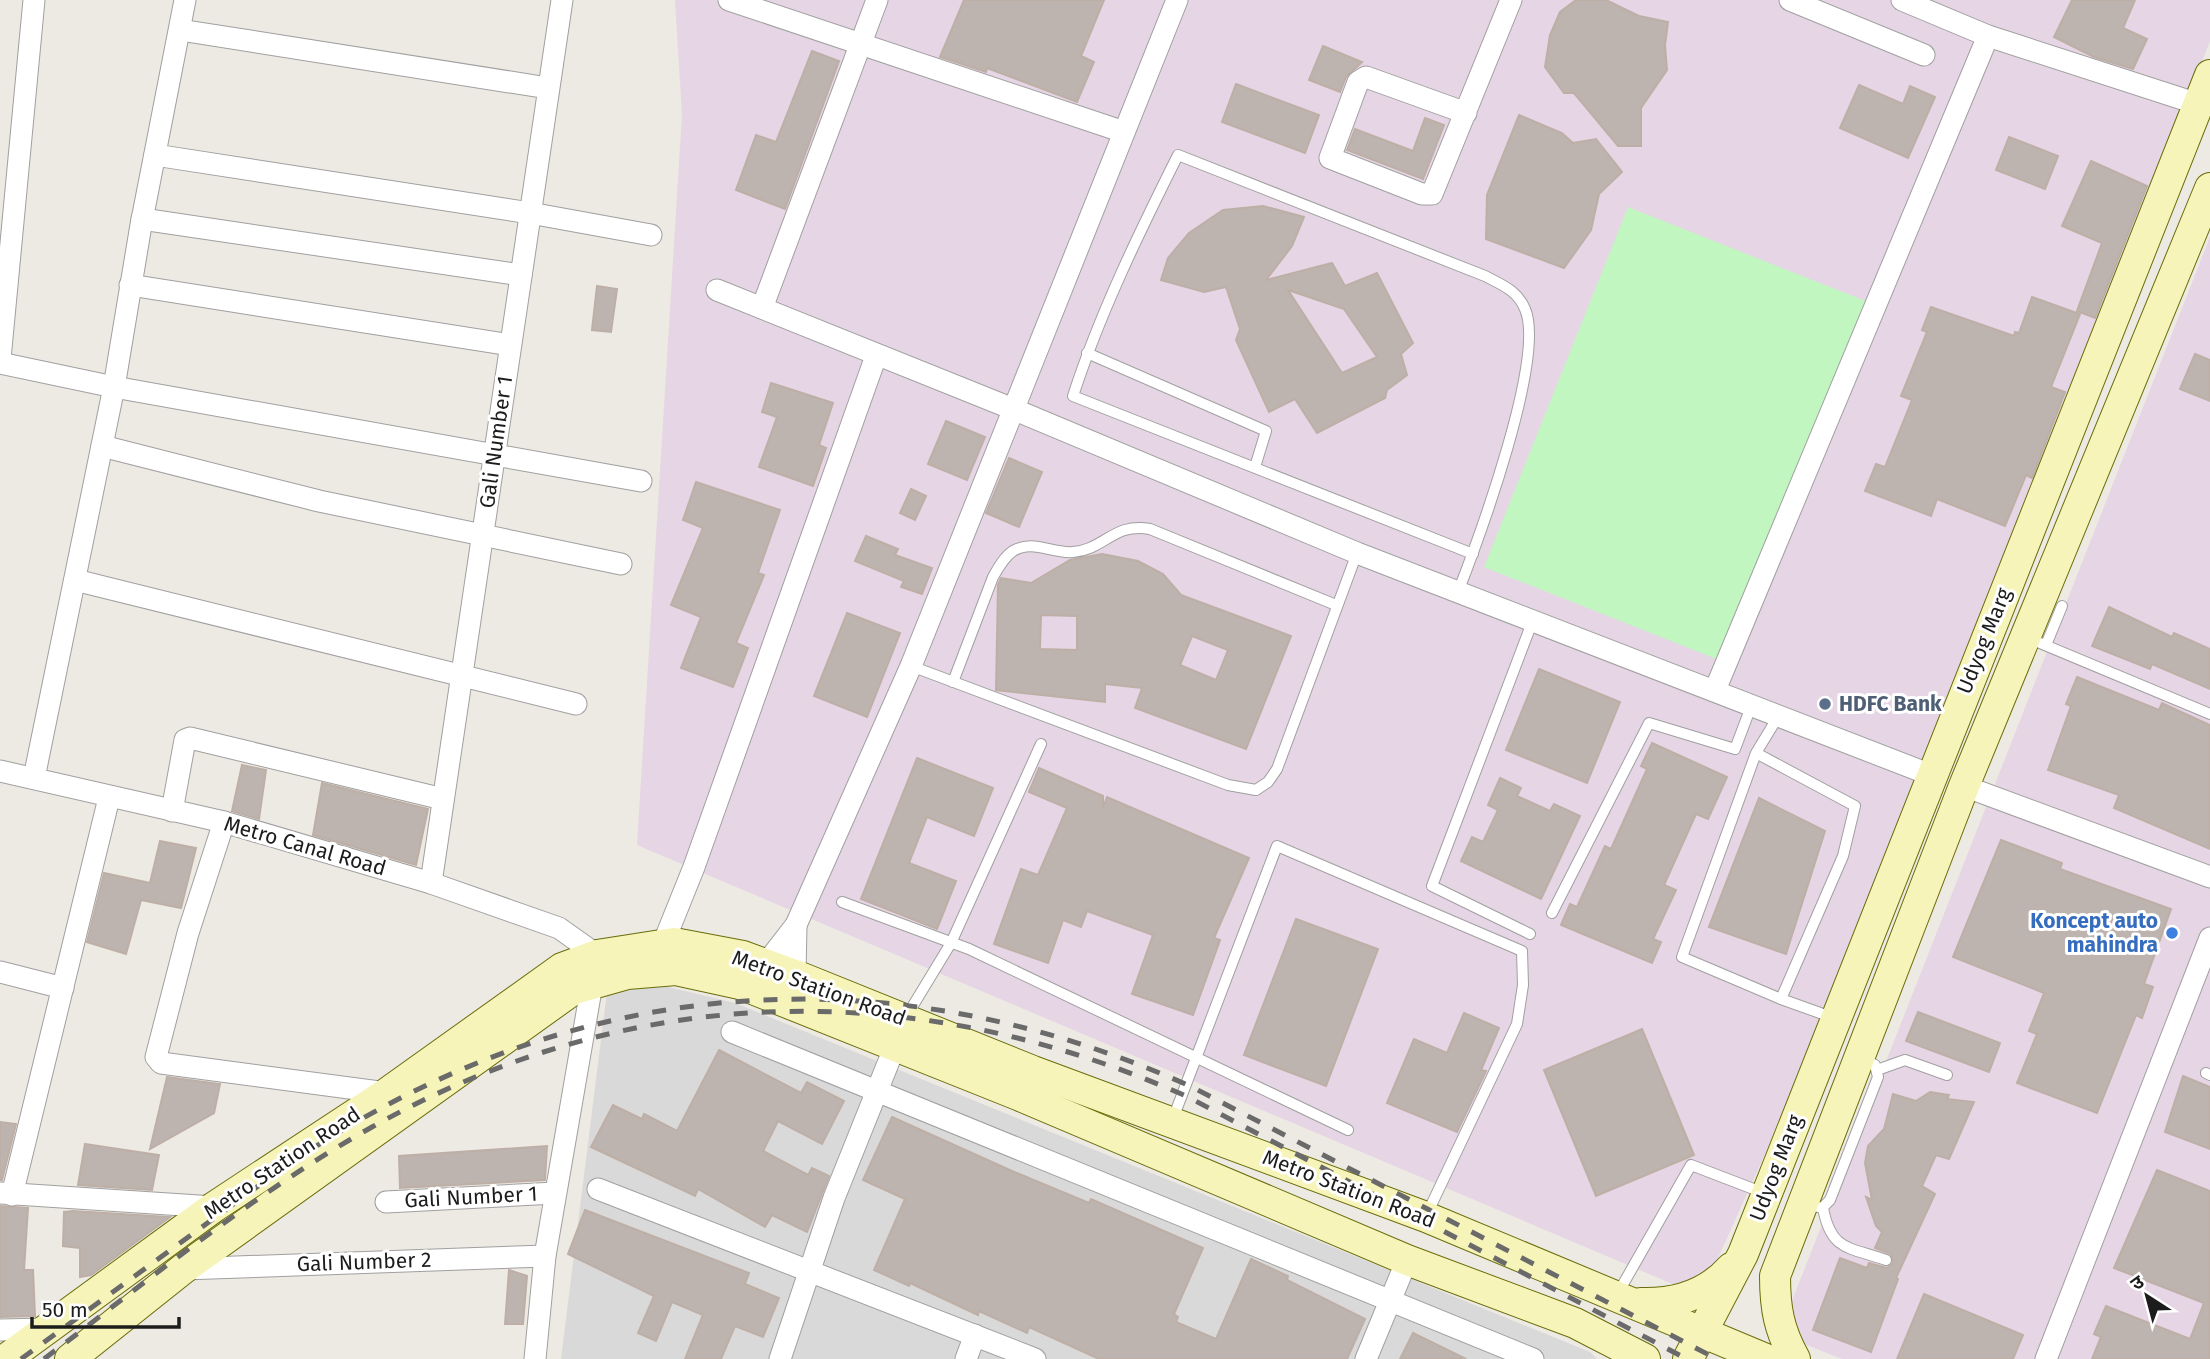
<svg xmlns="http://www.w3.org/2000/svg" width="2210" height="1359" viewBox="0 0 2210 1359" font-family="'Fira Sans','Noto Sans Devanagari',sans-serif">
<rect width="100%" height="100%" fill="#ede9e3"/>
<path fill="#dad9d9" d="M 664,986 L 735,1003 L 1590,1352 L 1597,1359 L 561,1359 L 607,992 Z"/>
<g fill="#e6d5e4">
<path d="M 675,0 L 2210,0 L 2210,41 L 1799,1078 L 1701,1296 L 637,845 L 682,115 Z"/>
<path d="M 2210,237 L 2210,1359 L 1842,1359 L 1779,1334 Z"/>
</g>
<path fill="#c1f6c1" d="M 1628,207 L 1868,302 L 1724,662 L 1484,567 Z"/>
<g fill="#bdb4af" stroke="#beafa6" stroke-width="2" fill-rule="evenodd">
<path d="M 964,0 L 1104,0 L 1081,56 L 1094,62 L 1077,102 L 987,68 L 986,72 L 940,57 Z"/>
<path d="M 1576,0 L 1606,0 L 1639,16 L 1668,22 L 1665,45 L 1667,70 L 1641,108 L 1641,146 L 1618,146 L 1574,93 L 1564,93 L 1545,67 L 1550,35 L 1560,12 Z"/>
<path d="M 2072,0 L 2135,0 L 2123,28 L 2147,39 L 2133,69 L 2094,57 L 2054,37 Z"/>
<path d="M 1323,46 L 1362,62 L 1346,77 L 1340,92 L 1309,80 Z"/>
<path d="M 812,51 L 839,61 L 785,209 L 736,190 L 756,135 L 776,142 Z"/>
<path d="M 1236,84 L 1319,115 L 1305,153 L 1222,122 Z"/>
<path d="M 1859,85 L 1903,104 L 1910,86 L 1935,97 L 1908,158 L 1840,128 Z"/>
<path d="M 1519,115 L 1562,133 L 1573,143 L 1596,139 L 1622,172 L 1599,194 L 1591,230 L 1564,268 L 1486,239 L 1487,195 Z"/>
<path d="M 1425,118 L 1444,125 L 1423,179 L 1347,150 L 1355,129 L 1413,151 Z"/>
<path d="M 2009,137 L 2058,156 L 2045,189 L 1996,170 Z"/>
<path d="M 2091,161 L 2147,186 L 2095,318 L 2077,311 L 2102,243 L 2062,226 Z"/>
<path d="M 1263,206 L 1304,217 L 1292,246 L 1266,280 L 1332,263 L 1345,286 L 1377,273 L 1413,343 L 1401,354 L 1407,375 L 1387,390 L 1385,398 L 1317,433 L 1295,399 L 1269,412 L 1236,340 L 1240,329 L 1226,287 L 1204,292 L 1161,280 L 1168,258 L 1189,233 L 1223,210 ZM 1288,290 L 1344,309 L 1377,357 L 1342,373 Z"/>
<path d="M 597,286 L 617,289 L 611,332 L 592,330 Z"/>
<path d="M 2032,297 L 2080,314 L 2051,387 L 2065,392 L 2032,478 L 2026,475 L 2005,526 L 1937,499 L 1931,516 L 1865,491 L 1876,464 L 1885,467 L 1912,400 L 1901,396 L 1927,332 L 1922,330 L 1931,307 L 2014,336 L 2015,332 L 2019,333 Z"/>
<path d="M 2195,354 L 2210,360 L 2210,401 L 2180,389 Z"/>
<path d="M 771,383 L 833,403 L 819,445 L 826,448 L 813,486 L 759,467 L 777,417 L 762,412 Z"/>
<path d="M 946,421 L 985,437 L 967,480 L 928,464 Z"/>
<path d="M 1009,458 L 1042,472 L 1019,527 L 986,513 Z"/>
<path d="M 696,482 L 780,510 L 758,573 L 764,575 L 736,643 L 748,648 L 733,687 L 681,668 L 701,617 L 671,605 L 703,528 L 683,520 Z"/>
<path d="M 911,489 L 926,496 L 915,520 L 900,513 Z"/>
<path d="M 866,536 L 898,549 L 895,555 L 932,568 L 922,594 L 901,587 L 904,581 L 855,561 Z"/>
<path d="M 1102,554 L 1138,561 L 1163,574 L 1181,595 L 1291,636 L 1246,749 L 1135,708 L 1142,688 L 1105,684 L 1105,702 L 996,690 L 998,585 L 1001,578 L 1031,583 L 1070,560 ZM 1041,615 L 1077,616 L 1077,650 L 1040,649 ZM 1192,636 L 1228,650 L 1216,680 L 1180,665 Z"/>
<path d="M 2109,607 L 2172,637 L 2174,633 L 2210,649 L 2210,689 L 2152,664 L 2150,669 L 2092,646 Z"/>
<path d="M 847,613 L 900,633 L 867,717 L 814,696 Z"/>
<path d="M 1539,669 L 1620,702 L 1587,783 L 1506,750 Z"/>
<path d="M 2077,677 L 2159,710 L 2162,703 L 2210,725 L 2210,849 L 2114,808 L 2119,795 L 2048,770 L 2071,706 L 2066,704 Z"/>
<path d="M 1652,743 L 1727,777 L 1708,819 L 1696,814 L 1664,885 L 1676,890 L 1653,939 L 1661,942 L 1652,963 L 1561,925 L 1570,904 L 1577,907 L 1605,846 L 1611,849 L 1647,769 L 1641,766 Z"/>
<path d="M 917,758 L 993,788 L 974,836 L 927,817 L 909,863 L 956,881 L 937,929 L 861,899 Z"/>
<path d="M 242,765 L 266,770 L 259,819 L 232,811 Z"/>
<path d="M 1039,768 L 1103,796 L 1103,808 L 1107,797 L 1249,858 L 1214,938 L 1220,940 L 1193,1015 L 1132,994 L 1153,935 L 1087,911 L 1081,927 L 1063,920 L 1048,963 L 994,944 L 1021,869 L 1038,875 L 1067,808 L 1029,792 Z"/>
<path d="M 1500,778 L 1521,788 L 1517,796 L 1550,811 L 1554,804 L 1580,816 L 1541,899 L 1461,861 L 1472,837 L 1483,842 L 1498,810 L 1488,805 Z"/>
<path d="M 322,783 L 428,809 L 416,865 L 313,835 Z"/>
<path d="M 1759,798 L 1825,831 L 1786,954 L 1709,927 Z"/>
<path d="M 2001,840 L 2062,863 L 2060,869 L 2171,909 L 2144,984 L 2153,987 L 2142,1018 L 2136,1015 L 2097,1113 L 2017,1083 L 2037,1034 L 2029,1031 L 2044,993 L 1953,957 Z"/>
<path d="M 160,841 L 196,848 L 181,908 L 141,900 L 126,954 L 87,942 L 104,873 L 150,883 Z"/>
<path d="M 1296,919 L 1378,949 L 1326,1086 L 1244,1055 Z"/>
<path d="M 1918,1012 L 2000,1043 L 1989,1072 L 1906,1041 Z"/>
<path d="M 1464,1013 L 1499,1028 L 1481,1070 L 1486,1071 L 1457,1132 L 1387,1103 L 1414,1039 L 1447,1053 Z"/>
<path d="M 1642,1029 L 1694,1155 L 1596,1196 L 1544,1070 Z"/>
<path d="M 719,1050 L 801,1093 L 807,1082 L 844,1101 L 822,1144 L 778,1121 L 763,1151 L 808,1175 L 812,1168 L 829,1176 L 807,1232 L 772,1215 L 765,1227 L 698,1189 L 695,1196 L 591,1147 L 613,1105 L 642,1119 L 644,1114 L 677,1131 Z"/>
<path d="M 2183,1076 L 2210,1087 L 2210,1149 L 2165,1132 Z"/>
<path d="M 167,1077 L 220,1084 L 214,1113 L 150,1149 Z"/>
<path d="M 1930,1092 L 1949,1095 L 1947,1099 L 1974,1102 L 1949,1159 L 1936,1155 L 1922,1186 L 1935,1194 L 1896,1278 L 1898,1279 L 1871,1352 L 1813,1330 L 1840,1258 L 1867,1268 L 1869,1263 L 1887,1268 L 1893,1263 L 1891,1254 L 1875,1248 L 1882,1232 L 1876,1226 L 1866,1197 L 1872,1200 L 1865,1163 L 1868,1146 L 1884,1129 L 1893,1094 L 1916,1101 Z"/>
<path d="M 892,1117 L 1012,1171 L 1089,1203 L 1091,1199 L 1203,1248 L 1174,1314 L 1178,1317 L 1176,1322 L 1216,1339 L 1251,1259 L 1288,1276 L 1287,1280 L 1365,1319 L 1347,1359 L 1099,1359 L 1029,1327 L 1027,1333 L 979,1311 L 978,1315 L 910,1283 L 909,1286 L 874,1270 L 905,1199 L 863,1180 Z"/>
<path d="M 0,1122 L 16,1124 L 2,1180 L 0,1180 Z"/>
<path d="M 85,1144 L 159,1155 L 152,1190 L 78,1185 Z"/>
<path d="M 547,1146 L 545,1180 L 400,1188 L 399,1156 Z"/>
<path d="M 2157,1170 L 2210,1191 L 2210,1359 L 2092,1359 L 2101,1337 L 2094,1334 L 2106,1306 L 2190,1339 L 2204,1303 L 2114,1268 Z"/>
<path d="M 0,1206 L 28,1208 L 24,1270 L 33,1270 L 35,1316 L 0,1317 Z"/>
<path d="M 585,1210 L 749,1273 L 745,1284 L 779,1298 L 763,1337 L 735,1326 L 721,1359 L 685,1359 L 703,1315 L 672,1302 L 656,1341 L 638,1333 L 654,1296 L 568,1254 Z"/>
<path d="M 64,1212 L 73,1211 L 170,1217 L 91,1275 L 80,1277 L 80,1248 L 63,1246 Z"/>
<path d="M 509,1270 L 527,1276 L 523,1324 L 505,1324 Z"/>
<path d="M 1924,1294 L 2023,1335 L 2013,1359 L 1897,1359 Z"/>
<path d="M 1413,1333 L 1466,1359 L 1400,1359 Z"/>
</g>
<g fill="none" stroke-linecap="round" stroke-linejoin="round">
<g stroke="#a0a0a0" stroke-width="12">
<g id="lane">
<path d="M 1087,353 L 1266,431 L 1255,467"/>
<path d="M 1458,592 C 1479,538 1546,357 1525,309 C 1517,290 1502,285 1485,276 L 1178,155 C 1139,233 1100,313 1073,396 L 1473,554"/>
<path d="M 2028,638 L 2210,714"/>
<path d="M 2046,645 L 2062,606"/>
<path d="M 911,666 L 1228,785 L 1256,790 L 1268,782 L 1277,769 L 1357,553"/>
<path d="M 953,682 L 993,577 C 998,568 1004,557 1013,551 C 1033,539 1052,554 1073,552 C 1104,550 1114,522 1150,529 L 1336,605"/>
<path d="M 1756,753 L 1682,957 L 1781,999 L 1843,856 L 1855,806 L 1756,753 L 1779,715"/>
<path d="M 842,902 L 969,949 L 1348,1130"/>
<path d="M 1552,913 L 1649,723 L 1735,749 L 1752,704"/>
<path d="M 1530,934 L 1432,886 L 1533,620"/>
<path d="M 1781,999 L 1834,1018"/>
<path d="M 906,1017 L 951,943 L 1041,744"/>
<path d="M 1877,1070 L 1905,1060 L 1947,1075"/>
<path d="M 2206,1073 L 2210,1075"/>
<path d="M 1172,1121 L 1277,846 L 1522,951 L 1523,985 L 1517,1024 L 1427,1214"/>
<path d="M 1806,1204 L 1822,1208 L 1830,1200 L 1878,1077 L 1875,1065 L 1860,1057"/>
<path d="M 1823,1208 C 1831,1251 1849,1247 1886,1260"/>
<path d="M 1618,1293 L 1691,1165 L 1764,1193"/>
</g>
</g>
<g stroke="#a0a0a0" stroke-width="23">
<g id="street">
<path d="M 729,0 L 1124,132"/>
<path d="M 1790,0 L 1924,55"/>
<path d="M 1902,0 L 1988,36 L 2198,104"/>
<path d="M 180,30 L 548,88"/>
<path d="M 1466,113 L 1366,77 L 1358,82 L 1330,158 L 1422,194 L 1432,194 L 1511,0"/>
<path d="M 155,155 L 530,213 L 651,235"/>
<path d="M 142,219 L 521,275"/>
<path d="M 130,285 L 510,345"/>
<path d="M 717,290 L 1013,409 L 1357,553 L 1931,775"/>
<path d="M 762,308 L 877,0"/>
<path d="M 0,359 L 34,0"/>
<path d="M 0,363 L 114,387 L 641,481"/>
<path d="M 102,446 L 319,501 L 621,564"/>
<path d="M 75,580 L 576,704"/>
<path d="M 1715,690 L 1988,36"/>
<path d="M 0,771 L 224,822 L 431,883 L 559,928 L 597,955 L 545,1256 L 535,1359"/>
<path d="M 34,778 L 114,387 L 141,225 L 185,0"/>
<path d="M 1964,786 L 2210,877"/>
<path d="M 172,811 L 185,740 L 190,738 L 443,799"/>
<path d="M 224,822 L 188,933 L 156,1057 L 161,1063 L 387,1093"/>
<path d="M 431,883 L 562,0"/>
<path d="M 796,925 L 911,666 L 1177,0"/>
<path d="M 663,944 L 694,867 L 876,356"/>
<path d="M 765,965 L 796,925 L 795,975"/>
<path d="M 0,972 L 63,988"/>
<path d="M 732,1032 L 1533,1359"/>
<path d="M 598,1189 L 1035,1359"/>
<path d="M 0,1193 L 214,1207"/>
<path d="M 12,1195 L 109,798"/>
<path d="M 386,1202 L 555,1193"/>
<path d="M 183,1269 L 545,1256"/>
<path d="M 0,1330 L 47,1329"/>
<path d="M 780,1359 L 834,1198 L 895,1046"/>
<path d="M 966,1359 L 975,1335"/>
<path d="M 1366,1359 L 1407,1260"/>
<path d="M 2046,1359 L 2210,938"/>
</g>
</g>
<g stroke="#696d0a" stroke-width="32">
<g id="secondary">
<path d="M 1641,1303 C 1676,1304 1708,1294 1731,1268"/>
<path d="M 6,1359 L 214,1207 L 387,1093 L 562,968 L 597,955 L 674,943 L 743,956 L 795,975 L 1033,1071 L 1426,1217 L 1766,1359"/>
<path d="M 70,1359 L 183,1269 L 574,989 L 627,974 L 676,970 L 740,984 L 1018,1095 L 1407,1260 L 1575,1323 L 1645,1359"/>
<path d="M 1688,1359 L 1743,1254 L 2210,75"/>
<path d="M 1795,1359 C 1779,1330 1775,1309 1775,1276 L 1964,786 L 2210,188"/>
</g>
</g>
<use href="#lane" stroke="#fff" stroke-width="10"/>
<use href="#street" stroke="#fff" stroke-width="21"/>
<use href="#secondary" stroke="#f6f4b8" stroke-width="30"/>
<g stroke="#6a6a6a" stroke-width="5" stroke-dasharray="14 14" stroke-linecap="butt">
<path d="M 21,1359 L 283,1168 C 565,975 878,947 1190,1086 L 1717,1359"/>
<path d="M 44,1359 C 150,1279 256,1192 372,1127 C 633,981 914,976 1186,1096 L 1687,1359"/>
</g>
</g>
<circle fill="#5c6f8a" stroke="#fff" stroke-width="2.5" cx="1825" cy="704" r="7"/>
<circle fill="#3f7fe0" stroke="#fff" stroke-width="2.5" cx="2172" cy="933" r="7"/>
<g text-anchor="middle" stroke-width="6" stroke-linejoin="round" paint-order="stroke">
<g font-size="21" fill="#1c1c1c" stroke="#fff">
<text transform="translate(496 442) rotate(-82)" y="7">Gali Number 1</text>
<text transform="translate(1984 641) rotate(-68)" y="7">Udyog Marg</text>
<text transform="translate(305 846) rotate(16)" y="7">Metro Canal Road</text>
<text transform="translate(819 988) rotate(20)" y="7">Metro Station Road</text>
<text transform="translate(282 1163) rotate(-34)" y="7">Metro Station Road</text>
<text transform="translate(1776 1168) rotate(-69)" y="7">Udyog Marg</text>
<text transform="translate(1349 1189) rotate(21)" y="7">Metro Station Road</text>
<text transform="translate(471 1197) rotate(-3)" y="7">Gali Number 1</text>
<text transform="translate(364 1262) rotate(-2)" y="7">Gali Number 2</text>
</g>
<g font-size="21" font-weight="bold" fill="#4e5e75" stroke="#fff" text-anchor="start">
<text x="1839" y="711">HDFC Bank</text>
</g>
<g font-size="21" font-weight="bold" fill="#366cbe" stroke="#fff" text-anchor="end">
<text x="2158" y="928">Koncept auto<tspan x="2158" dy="24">mahindra</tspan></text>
</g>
</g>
<g transform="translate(2147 1296) rotate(324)" stroke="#ffffff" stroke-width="5" paint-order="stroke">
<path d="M0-5L12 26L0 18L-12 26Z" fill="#1c1c1c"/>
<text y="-10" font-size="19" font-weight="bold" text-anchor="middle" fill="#1c1c1c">उ</text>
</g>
<path d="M32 1317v10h147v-10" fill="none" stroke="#1c1c1c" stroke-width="3.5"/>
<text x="42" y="1317" font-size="21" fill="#1c1c1c" stroke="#ffffff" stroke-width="5" paint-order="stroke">50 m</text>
</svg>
